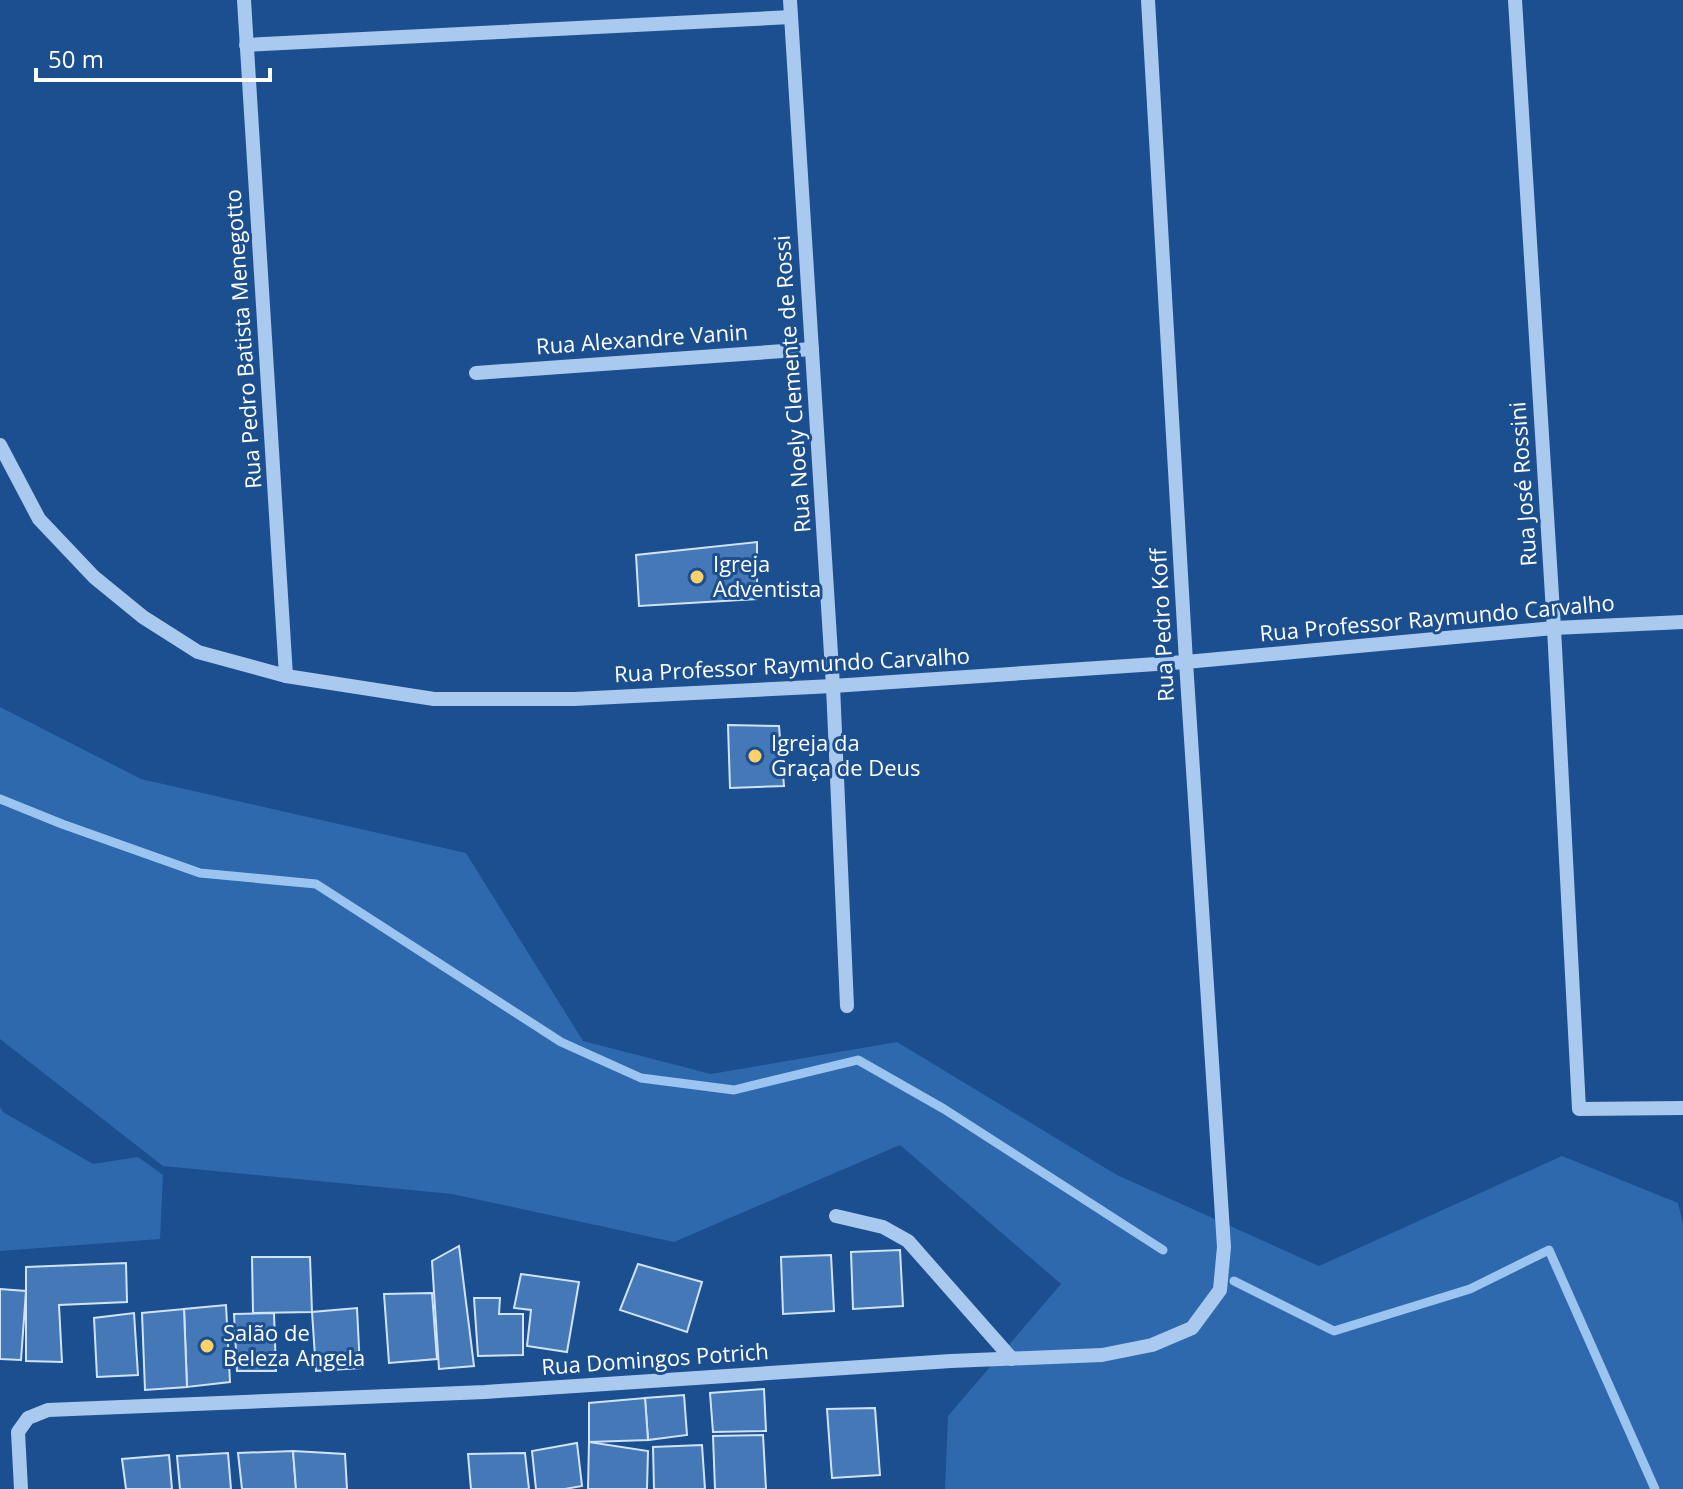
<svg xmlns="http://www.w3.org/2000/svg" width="1683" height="1489" viewBox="0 0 1683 1489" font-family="'Open Sans',sans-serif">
<rect width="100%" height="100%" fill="#1b4f8f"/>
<g fill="#2e69ad">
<path d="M 0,707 L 141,779 L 466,853 L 583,1041 L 711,1074 L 897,1042 L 1117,1175 L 1319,1266 L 1562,1156 L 1678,1203 L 1683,1224 L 1683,1489 L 945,1489 L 948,1416 L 1061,1284 L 900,1145 L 674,1242 L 452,1194 L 163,1166 L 0,1039 Z"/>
<path d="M 0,1107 L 3,1112 L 93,1164 L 138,1157 L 163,1175 L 160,1239 L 0,1251 Z"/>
</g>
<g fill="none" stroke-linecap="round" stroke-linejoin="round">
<g stroke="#9cc4f0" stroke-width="9">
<path d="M 0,799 L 62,824 L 200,873 L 316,884 L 561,1042 L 641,1078 L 734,1090 L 858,1060 L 944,1109 L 1163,1250"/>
<path d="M 1234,1281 L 1334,1331 L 1470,1289 L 1549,1250 L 1655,1489"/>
</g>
</g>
<g fill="#4478b7" stroke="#cfe3fa" stroke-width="2">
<path d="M 757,542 L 757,599 L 639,606 L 636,555 Z"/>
<path d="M 728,725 L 779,726 L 784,786 L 730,788 Z"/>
<path d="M 459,1246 L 474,1366 L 439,1369 L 432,1261 Z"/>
<path d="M 900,1250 L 903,1306 L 853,1309 L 851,1252 Z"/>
<path d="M 831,1255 L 834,1311 L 783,1314 L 781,1257 Z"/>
<path d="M 252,1257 L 310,1257 L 312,1312 L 253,1313 Z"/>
<path d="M 126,1263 L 127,1302 L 59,1305 L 62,1362 L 26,1361 L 26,1267 Z"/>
<path d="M 638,1264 L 702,1282 L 687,1332 L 620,1310 Z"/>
<path d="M 521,1274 L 579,1282 L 567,1352 L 527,1346 L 531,1310 L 514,1308 Z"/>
<path d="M 0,1289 L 26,1291 L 21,1360 L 0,1359 Z"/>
<path d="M 432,1293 L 437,1359 L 389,1363 L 384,1294 Z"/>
<path d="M 474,1298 L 500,1298 L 499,1314 L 523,1314 L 523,1355 L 478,1356 Z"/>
<path d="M 226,1305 L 230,1382 L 187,1387 L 184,1309 Z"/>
<path d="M 357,1308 L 360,1368 L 316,1371 L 312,1312 Z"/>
<path d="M 184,1309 L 187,1387 L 145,1390 L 142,1313 Z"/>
<path d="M 134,1313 L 138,1375 L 97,1377 L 94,1318 Z"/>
<path d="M 274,1313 L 276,1371 L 237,1371 L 234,1314 Z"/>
<path d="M 764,1389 L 766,1431 L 713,1432 L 710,1393 Z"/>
<path d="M 684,1395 L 687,1435 L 648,1440 L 645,1398 Z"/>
<path d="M 645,1398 L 648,1440 L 589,1442 L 589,1403 Z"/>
<path d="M 875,1408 L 880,1475 L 832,1478 L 827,1409 Z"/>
<path d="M 763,1435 L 766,1489 L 715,1489 L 713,1436 Z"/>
<path d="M 589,1442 L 648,1451 L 647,1489 L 588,1489 Z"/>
<path d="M 577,1443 L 582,1486 L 565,1489 L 536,1489 L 532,1451 Z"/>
<path d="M 702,1445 L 705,1489 L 654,1489 L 653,1447 Z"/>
<path d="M 293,1451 L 296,1489 L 242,1489 L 238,1453 Z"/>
<path d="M 293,1451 L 345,1454 L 347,1489 L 296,1489 Z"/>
<path d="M 228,1453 L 231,1489 L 180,1489 L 177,1456 Z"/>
<path d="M 525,1453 L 529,1489 L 471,1489 L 468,1454 Z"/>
<path d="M 169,1455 L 172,1489 L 126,1489 L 122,1459 Z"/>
</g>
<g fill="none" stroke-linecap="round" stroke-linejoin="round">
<g stroke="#a9c9ee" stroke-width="14">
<path d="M 244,0 L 286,676"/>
<path d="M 790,0 L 833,686 L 847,1006"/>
<path d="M 1515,0 L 1554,628 L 1579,1109 L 1683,1108"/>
<path d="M 246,45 L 791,17"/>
<path d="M 476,373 L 812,349"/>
<path d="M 0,445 L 39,519 L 94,577 L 143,617 L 198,652 L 286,676 L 434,699 L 574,699 L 833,686 L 1186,662 L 1554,628 L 1683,622"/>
<path d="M 836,1216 L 883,1227 L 908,1241 L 1012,1359"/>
<path d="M 21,1489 L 18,1432 L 28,1418 L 48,1410 L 485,1392 L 951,1361 L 1102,1355 L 1152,1345 L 1192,1328 L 1220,1290 L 1224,1247 L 1186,662 L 1148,0"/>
</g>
</g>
<g fill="#ffd166" stroke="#1b4f8f" stroke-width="3">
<circle cx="697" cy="577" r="8"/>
<circle cx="755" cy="756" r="8"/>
<circle cx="207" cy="1346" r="8"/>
</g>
<g text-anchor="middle" stroke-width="6" stroke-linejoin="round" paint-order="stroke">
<g font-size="22" fill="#fff" stroke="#1b4f8f">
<text transform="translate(243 339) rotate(-94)" y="8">Rua Pedro Batista Menegotto</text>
<text transform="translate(642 339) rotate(-4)" y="8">Rua Alexandre Vanin</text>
<text transform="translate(792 384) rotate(-94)" y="8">Rua Noely Clemente de Rossi</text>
<text transform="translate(1523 484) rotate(-94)" y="8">Rua José Rossini</text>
<text transform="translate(1437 618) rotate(-5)" y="8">Rua Professor Raymundo Carvalho</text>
<text transform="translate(1162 625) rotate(-93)" y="8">Rua Pedro Koff</text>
<text transform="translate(792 665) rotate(-3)" y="8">Rua Professor Raymundo Carvalho</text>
<text transform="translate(655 1359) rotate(-4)" y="8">Rua Domingos Potrich</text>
</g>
<g font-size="22" fill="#fff" stroke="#1b4f8f" text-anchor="start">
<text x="713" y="572">Igreja<tspan x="713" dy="25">Adventista</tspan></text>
<text x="771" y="751">Igreja da<tspan x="771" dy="25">Graça de Deus</tspan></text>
<text x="223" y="1341">Salão de<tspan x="223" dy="25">Beleza Angela</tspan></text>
</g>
</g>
<path d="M36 68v12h234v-12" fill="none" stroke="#ffffff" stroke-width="4"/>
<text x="48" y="68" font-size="24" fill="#ffffff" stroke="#1b4f8f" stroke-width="6" paint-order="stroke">50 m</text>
</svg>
